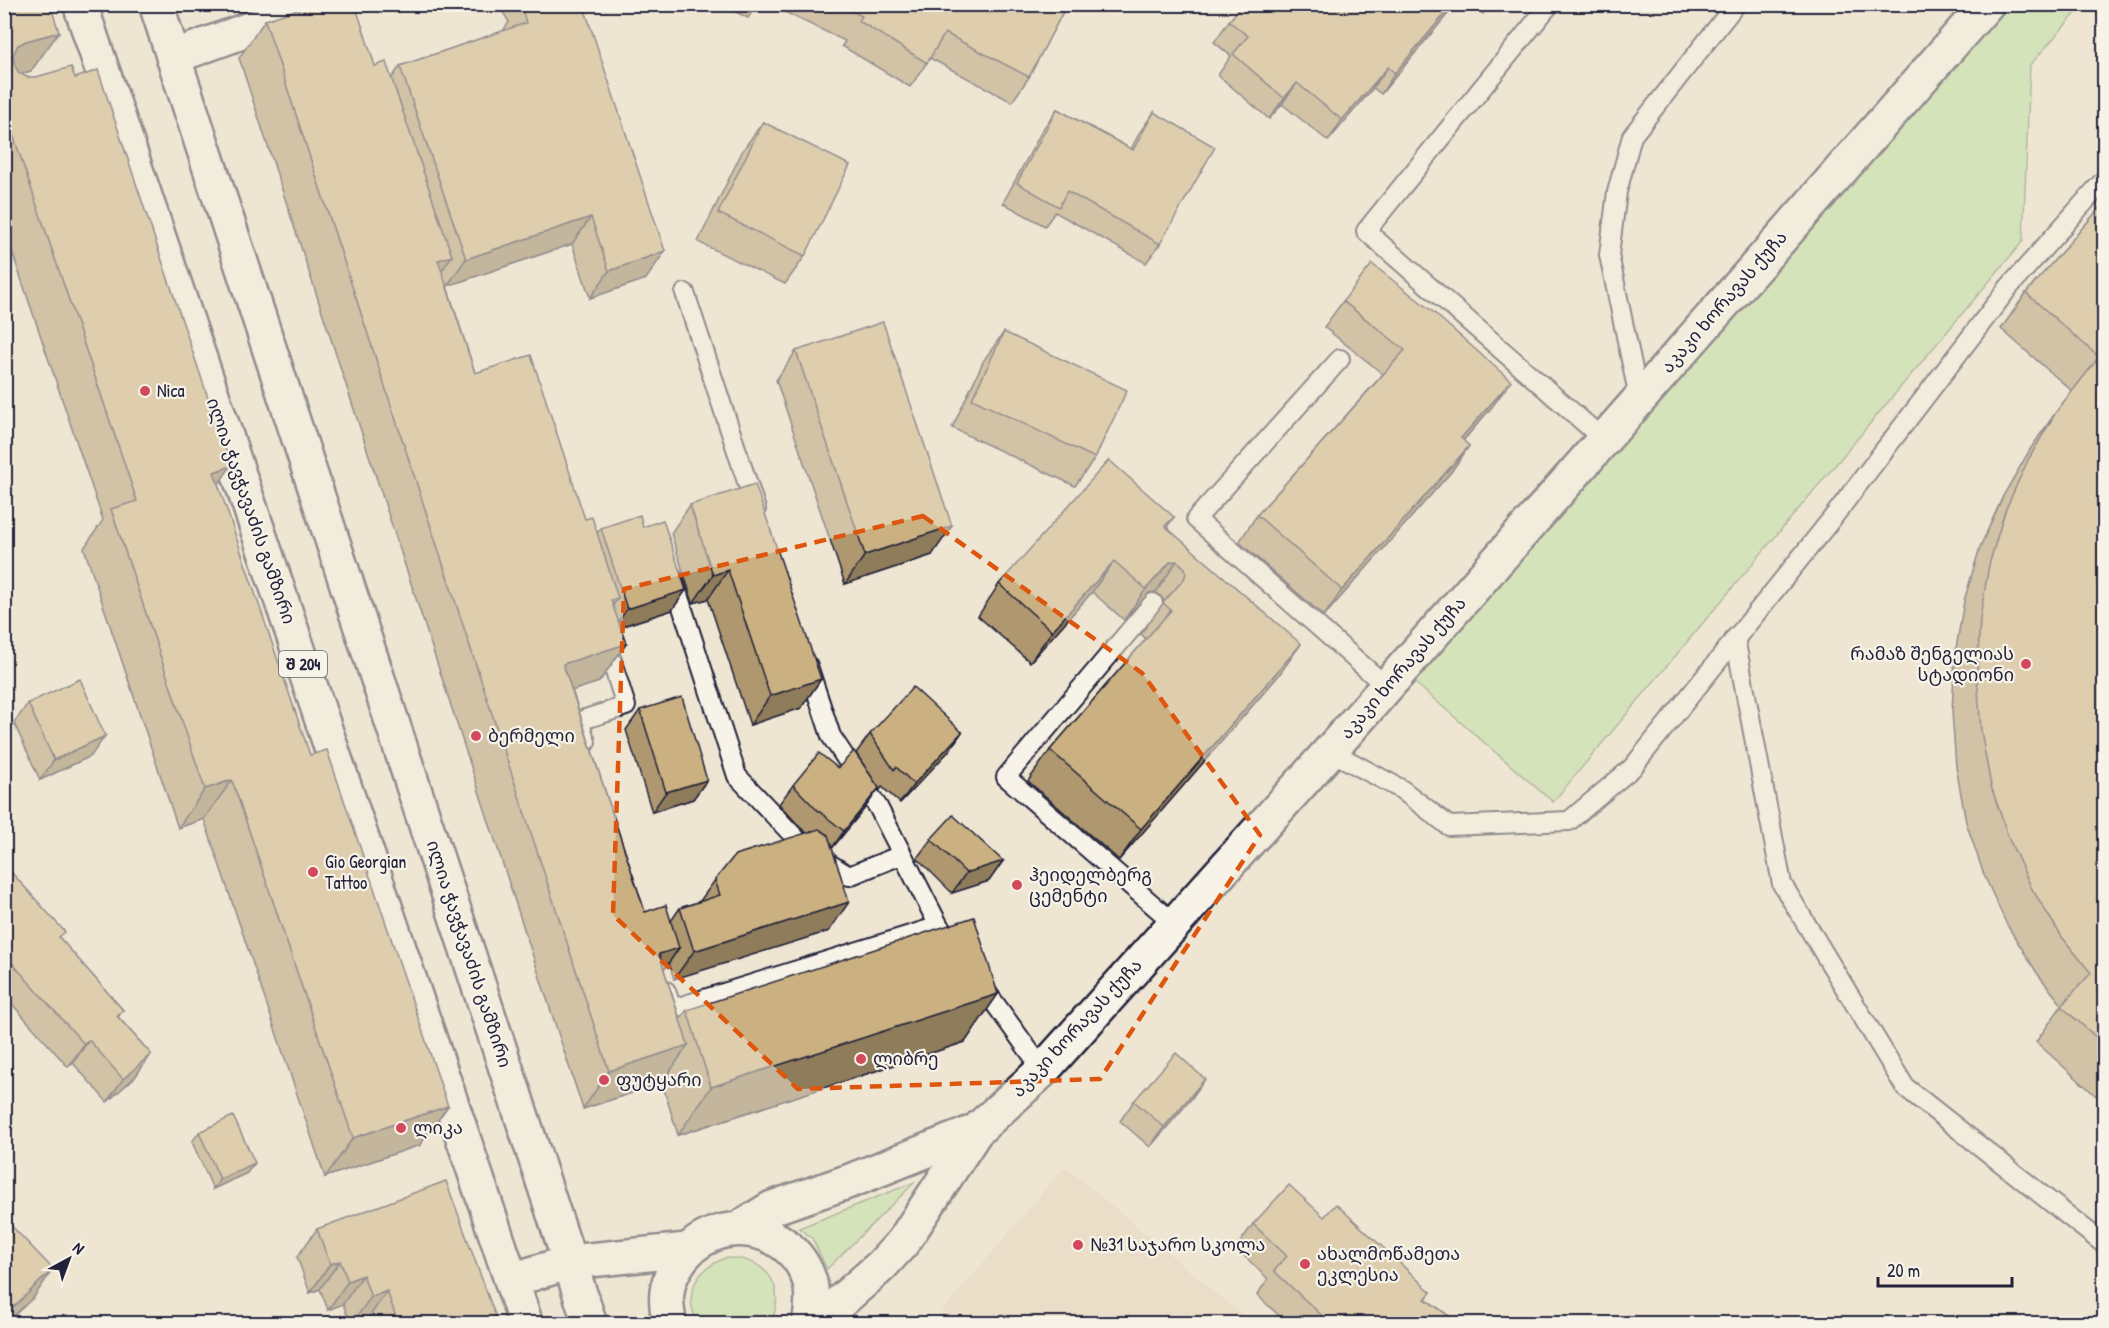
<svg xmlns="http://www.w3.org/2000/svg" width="2109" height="1328" viewBox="0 0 2109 1328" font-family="'Patrick Hand','Noto Sans Georgian',sans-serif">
<rect width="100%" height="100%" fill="#eee6d3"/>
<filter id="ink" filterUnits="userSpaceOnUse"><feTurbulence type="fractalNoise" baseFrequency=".0167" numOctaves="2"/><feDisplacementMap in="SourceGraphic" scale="12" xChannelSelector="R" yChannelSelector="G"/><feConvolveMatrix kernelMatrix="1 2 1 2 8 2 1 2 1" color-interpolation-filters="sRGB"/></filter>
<g filter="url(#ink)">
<path fill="#e4d6ba" d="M 1065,1166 L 1252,1323 L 932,1323 Z"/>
<g fill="#b6df9b" stroke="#6c806b" stroke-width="1.5">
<path d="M 1987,5 L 2083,5 L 2030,65 L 2023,241 L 1553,802 L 1414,682 L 1639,398 Z"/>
<path d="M 915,1182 L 827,1269 L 812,1238 L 799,1228 Z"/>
<path d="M 725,1258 C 766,1257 787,1285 771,1323 L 698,1323 C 682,1293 696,1270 725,1258 Z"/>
</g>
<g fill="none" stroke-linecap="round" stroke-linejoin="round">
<g stroke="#22223b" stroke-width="22">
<g id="service">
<path d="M 1550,4 L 1366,231 L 1603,439"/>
<path d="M 685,293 L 756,509"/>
<path d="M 1340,359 L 1196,519 L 1387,687"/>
<path d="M 1639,398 L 1609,255 L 1617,192 L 1632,136 L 1736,4"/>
<path d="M 672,576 L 737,776 L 806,849 L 849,876 L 901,855"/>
<path d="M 1153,603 L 1006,777 L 1175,924"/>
<path d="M 1735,638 L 1782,884 L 1905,1087 L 2104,1244"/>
<path d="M 808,666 L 831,736 L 878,807 L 939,926"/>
<path d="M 586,742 L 579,721 L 626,706 L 605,640"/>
<path d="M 1330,751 L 1401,789 L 1449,826 L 1569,821 L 1632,768 L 1834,516 L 2009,287 L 2104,180"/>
<path d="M 980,983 L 1043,1070"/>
<path d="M 666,991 L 672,1009 L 939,926 L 954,947"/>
</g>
</g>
<g stroke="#22223b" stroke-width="38">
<path id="minor" d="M 173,57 L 318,4"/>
</g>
<g stroke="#22223b" stroke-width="38">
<g id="tertiary">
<path d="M 738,1229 L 772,1208 L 850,1181 L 976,1131"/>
<path d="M 512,1280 L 570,1262 L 687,1250"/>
<path d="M 670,1324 C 664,1300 665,1283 679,1262 C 713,1211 792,1222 810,1282 C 813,1296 812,1310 809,1324"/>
<path d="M 815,1324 L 881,1266 L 903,1242 L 976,1131 L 1043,1070 L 1330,751 L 1987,4"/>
</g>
</g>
<g stroke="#22223b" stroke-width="38">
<g id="primary">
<path d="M 80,4 L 526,1324"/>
<path d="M 156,4 L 590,1324"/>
</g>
</g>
<use href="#service" stroke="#f7f3e8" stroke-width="18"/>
<use href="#minor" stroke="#f7f3e8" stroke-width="33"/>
<use href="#tertiary" stroke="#f7f3e8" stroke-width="33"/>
<use href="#primary" stroke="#f7f3e8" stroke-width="33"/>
</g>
<g fill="#af986f" stroke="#22223b" stroke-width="1.5">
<path d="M 4,4 L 31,71 L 21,74 L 218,485 L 420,1145 L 325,1177 L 204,819 L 178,828 L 84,548 L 103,520 L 4,228 Z"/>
<path d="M 498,4 L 583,4 L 646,279 L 590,298 L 572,244 L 447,286 L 475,373 L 585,519 L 597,533 L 601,528 L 643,527 L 686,590 L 672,610 L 620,627 L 626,644 L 599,682 L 572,690 L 645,912 L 671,921 L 680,908 L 700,901 L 715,880 L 807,833 L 801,828 L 779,804 L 793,785 L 838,768 L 879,788 L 865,808 L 832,848 L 829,931 L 674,979 L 669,963 L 664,970 L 680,1019 L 687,1010 L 998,994 L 965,1042 L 678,1135 L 662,1083 L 583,1109 L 239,58 L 265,20 L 392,78 L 400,66 L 503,31 L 509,22 Z"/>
<path d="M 720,4 L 757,4 L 748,18 Z"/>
<path d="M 768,4 L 984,4 L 988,7 L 989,4 L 1067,4 L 1029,77 L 1012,102 L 930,58 L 910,87 L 842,46 L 845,41 Z"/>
<path d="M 1456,4 L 1381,94 L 1373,88 L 1328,141 L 1282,104 L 1269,119 L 1218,75 L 1231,56 L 1214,42 L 1229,21 Z"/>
<path d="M 1471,4 L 1490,4 L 1483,14 Z"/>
<path d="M 1057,109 L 1131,149 L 1140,132 L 1154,112 L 1160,244 L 1146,263 L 1055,212 L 1045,226 L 1003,203 L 1043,129 Z"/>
<path d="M 763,122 L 805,256 L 785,284 L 698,242 L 743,150 Z"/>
<path d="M 2104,203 L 2104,1103 L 2036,1042 L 2062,1005 L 2037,973 L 2007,925 L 1984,875 L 1966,822 L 1956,767 L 1952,711 L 1955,655 L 1964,601 L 1980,547 L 2003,496 L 2031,448 L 2056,412 L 2072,391 L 2001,329 L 2026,293 Z"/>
<path d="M 1343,301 L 1492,407 L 1463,441 L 1469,446 L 1451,472 L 1324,616 L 1239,542 L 1257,515 L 1383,374 L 1324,327 Z"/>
<path d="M 1004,332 L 1095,458 L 1075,486 L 952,428 L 984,360 Z"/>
<path d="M 796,351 L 932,555 L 845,584 L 776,380 Z"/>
<path d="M 690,505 L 821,679 L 801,708 L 750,725 L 708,599 L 693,603 L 671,533 Z"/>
<path d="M 1174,517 L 1167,527 L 1279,675 L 1119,860 L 1028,781 L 1050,750 L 1146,639 L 1141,634 L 1164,602 L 1163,599 L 1156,592 L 1149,593 L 1124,620 L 1092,592 L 1030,662 L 978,616 L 999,584 Z"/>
<path d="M 28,703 L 91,756 L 40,780 L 14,723 Z"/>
<path d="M 640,710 L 707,780 L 693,799 L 652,812 L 626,730 Z"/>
<path d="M 962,732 L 948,752 L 900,803 L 882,787 L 880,790 L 856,753 L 870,734 Z"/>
<path d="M 931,839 L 1003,861 L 989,881 L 952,893 L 917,858 Z"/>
<path d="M 4,864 L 60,939 L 123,1010 L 118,1017 L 151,1054 L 135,1077 L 107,1102 L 73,1063 L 68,1067 L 4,995 Z"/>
<path d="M 1205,1079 L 1191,1099 L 1150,1147 L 1120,1121 L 1134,1101 Z"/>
<path d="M 199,1132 L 247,1173 L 213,1189 L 192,1142 Z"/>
<path d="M 1324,1217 L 1431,1292 L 1426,1299 L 1459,1323 L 1287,1323 L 1257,1295 L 1268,1279 L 1236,1248 L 1253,1224 Z"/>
<path d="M 317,1229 L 498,1323 L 368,1323 L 367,1320 L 357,1323 L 350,1323 L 343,1304 L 328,1310 L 320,1289 L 310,1293 L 297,1257 Z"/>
</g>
<g fill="#8e7c5a" stroke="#22223b" stroke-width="1.5">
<path d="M 1453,4 L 1456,4 L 1381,94 L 1395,73 Z"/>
<path d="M 59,32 L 31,71 L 4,78 L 4,65 L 18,45 L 26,41 Z"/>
<path d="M 1388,67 L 1373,88 L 1328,141 L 1342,120 Z"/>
<path d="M 1297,83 L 1282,104 L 1269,119 L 1284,98 Z"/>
<path d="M 591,217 L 572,244 L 447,286 L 466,259 Z"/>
<path d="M 665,251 L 646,279 L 590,298 L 609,271 Z"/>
<path d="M 452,256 L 425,294 L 438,260 Z"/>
<path d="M 1511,381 L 1492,407 L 1442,465 L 1461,438 Z"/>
<path d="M 1469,446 L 1451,472 L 1324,616 L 1342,590 Z"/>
<path d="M 231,466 L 204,505 L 214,472 Z"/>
<path d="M 952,526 L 932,555 L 845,584 L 865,555 Z"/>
<path d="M 1114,561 L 1092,592 L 1030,662 L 1052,631 Z"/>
<path d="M 1177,561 L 1156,592 L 1149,593 L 1124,620 L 1146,589 L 1170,562 Z"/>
<path d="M 728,570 L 708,599 L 693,603 L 713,575 Z"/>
<path d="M 686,590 L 672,610 L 613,629 L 627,609 Z"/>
<path d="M 618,598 L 592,636 L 611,600 Z"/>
<path d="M 626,644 L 599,682 L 537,702 L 563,664 Z"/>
<path d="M 1301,644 L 1279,675 L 1119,860 L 1141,829 Z"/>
<path d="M 821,679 L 801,708 L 750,725 L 770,696 Z"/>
<path d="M 962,732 L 948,752 L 900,803 L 914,784 Z"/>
<path d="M 105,736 L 91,756 L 40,780 L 54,760 Z"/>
<path d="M 232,780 L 204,819 L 178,828 L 205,789 Z"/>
<path d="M 707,780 L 693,799 L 652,812 L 666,792 Z"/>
<path d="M 879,788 L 865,808 L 830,851 L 844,831 Z"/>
<path d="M 1003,861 L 989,881 L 952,893 L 966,873 Z"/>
<path d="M 849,902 L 829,931 L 674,979 L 694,951 Z"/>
<path d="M 679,948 L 653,986 L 659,954 Z"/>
<path d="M 998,994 L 965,1042 L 678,1135 L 711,1087 Z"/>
<path d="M 89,1040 L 73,1063 L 68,1067 L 84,1044 Z"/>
<path d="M 688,1045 L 662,1083 L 583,1109 L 609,1071 Z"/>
<path d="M 151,1054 L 135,1077 L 107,1102 L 123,1079 Z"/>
<path d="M 1205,1079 L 1191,1099 L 1150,1147 L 1164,1127 Z"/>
<path d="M 448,1106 L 420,1145 L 325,1177 L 353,1138 Z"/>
<path d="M 255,1163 L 247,1173 L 213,1189 L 220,1179 Z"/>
<path d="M 340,1261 L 320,1289 L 310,1293 L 330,1264 Z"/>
<path d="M 53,1269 L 34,1297 L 6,1323 L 4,1323 L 4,1316 Z"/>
<path d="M 363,1275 L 343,1304 L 328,1310 L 348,1281 Z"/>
<path d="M 387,1291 L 367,1320 L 357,1323 L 352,1323 L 371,1297 Z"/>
</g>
<g fill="#cbb181" stroke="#22223b" stroke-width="1.5">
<path d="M 4,4 L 50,4 L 59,32 L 26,41 L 18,45 L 13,55 L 14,64 L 19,73 L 27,77 L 36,77 L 71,67 L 75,78 L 98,70 L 231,466 L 214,472 L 310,755 L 327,750 L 448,1106 L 353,1138 L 232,780 L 205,789 L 111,509 L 137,501 L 4,108 Z"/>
<path d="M 314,4 L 355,4 L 375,66 L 386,62 L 452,256 L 438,260 L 475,373 L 531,355 L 585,519 L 592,517 L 618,598 L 611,600 L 626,644 L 563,664 L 645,912 L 666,905 L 679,948 L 659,954 L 688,1045 L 609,1071 L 265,20 Z"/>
<path d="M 523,4 L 583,4 L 665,251 L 609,271 L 591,217 L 466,259 L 400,66 L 526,23 L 521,5 Z"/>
<path d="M 837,4 L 984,4 L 991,9 L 994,4 L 1067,4 L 1029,77 L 945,33 L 927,63 L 859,21 L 862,16 Z"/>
<path d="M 1243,4 L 1453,4 L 1395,73 L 1388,67 L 1342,120 L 1297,83 L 1284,98 L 1233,54 L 1248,36 L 1229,21 Z"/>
<path d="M 1057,109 L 1133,150 L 1154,112 L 1215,147 L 1160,244 L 1067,191 L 1059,207 L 1017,183 Z"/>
<path d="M 763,122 L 850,165 L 805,256 L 718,213 Z"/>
<path d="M 2104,203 L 2104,1044 L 2061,1006 L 2091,973 L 2062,937 L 2032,889 L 2009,839 L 1991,786 L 1981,731 L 1977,675 L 1980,619 L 1989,565 L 2005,511 L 2028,460 L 2056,412 L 2099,357 L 2026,293 Z"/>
<path d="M 1372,264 L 1432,311 L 1511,381 L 1461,438 L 1469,446 L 1342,590 L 1257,515 L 1405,350 L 1343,301 Z"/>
<path d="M 883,322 L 952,526 L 865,555 L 796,351 Z"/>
<path d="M 1004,332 L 1127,390 L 1095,458 L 972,399 Z"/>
<path d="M 1109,460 L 1174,517 L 1165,526 L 1301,644 L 1141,829 L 1050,750 L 1171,610 L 1163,603 L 1184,579 L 1186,573 L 1185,568 L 1177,561 L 1170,562 L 1146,589 L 1114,561 L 1052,631 L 999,584 Z"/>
<path d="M 755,484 L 821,679 L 770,696 L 728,570 L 713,575 L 690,505 Z"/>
<path d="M 640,515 L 643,527 L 663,520 L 686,590 L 627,609 L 601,528 Z"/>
<path d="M 80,679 L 105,736 L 54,760 L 28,703 Z"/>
<path d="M 913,687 L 962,732 L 914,784 L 896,767 L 894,770 L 870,734 Z"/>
<path d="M 682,697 L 707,780 L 666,792 L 640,710 Z"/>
<path d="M 854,751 L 879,788 L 844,831 L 815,808 L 793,785 L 819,753 L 838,768 Z"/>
<path d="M 953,815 L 1003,861 L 966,873 L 931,839 Z"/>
<path d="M 819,829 L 828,835 L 849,902 L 694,951 L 680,908 L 720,895 L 715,880 L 735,855 Z"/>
<path d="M 4,864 L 65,932 L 59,937 L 123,1010 L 117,1016 L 151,1054 L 123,1079 L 89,1040 L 84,1044 L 4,954 Z"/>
<path d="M 974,917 L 998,994 L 711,1087 L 687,1010 Z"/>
<path d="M 1176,1053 L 1205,1079 L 1164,1127 L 1134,1101 Z"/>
<path d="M 233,1116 L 255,1163 L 220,1179 L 199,1132 Z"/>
<path d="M 446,1181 L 498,1323 L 398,1323 L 387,1291 L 371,1297 L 363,1275 L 348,1281 L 340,1261 L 330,1264 L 317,1229 Z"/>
<path d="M 1289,1185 L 1324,1217 L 1336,1204 L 1431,1292 L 1425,1299 L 1459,1323 L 1330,1323 L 1274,1271 L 1287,1256 L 1253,1224 Z"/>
<path d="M 4,1218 L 53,1269 L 4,1316 Z"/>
</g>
</g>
<path d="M0 0H2109V1328H0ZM 923,516 L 1142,673 L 1260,835 L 1100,1079 L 798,1089 L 613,915 L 624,589 Z" fill="#eee6d3" fill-opacity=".55" fill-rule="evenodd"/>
<path fill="none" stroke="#de560e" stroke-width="4.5" stroke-dasharray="12 8" stroke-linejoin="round" d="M 923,516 L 1142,673 L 1260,835 L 1100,1079 L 798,1089 L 613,915 L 624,589 Z"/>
<g fill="#d1495b" stroke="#f7f3e8" stroke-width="2">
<circle cx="145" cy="391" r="6"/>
<circle cx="2026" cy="664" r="6"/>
<circle cx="476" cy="736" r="6"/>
<circle cx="313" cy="872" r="6"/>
<circle cx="1017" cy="885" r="6"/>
<circle cx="861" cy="1059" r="6"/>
<circle cx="604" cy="1080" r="6"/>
<circle cx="401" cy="1128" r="6"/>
<circle cx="1078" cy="1245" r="6"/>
<circle cx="1305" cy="1264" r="6"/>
</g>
<g text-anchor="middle" stroke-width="4.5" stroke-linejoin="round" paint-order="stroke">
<rect fill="#f7f3e8" stroke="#62616f" stroke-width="1.5" x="279" y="651" width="48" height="26" rx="4.5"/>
<g font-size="16" font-weight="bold" fill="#22223b">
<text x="303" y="670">შ 204</text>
</g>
<g font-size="18" fill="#22223b" stroke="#f7f3e8">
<text transform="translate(1724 302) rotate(-49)" y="6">აკაკი ხორავას ქუჩა</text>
<text transform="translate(251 511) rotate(71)" y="6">ილია ჭავჭავაძის გამზირი</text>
<text transform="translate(1403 668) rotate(-49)" y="6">აკაკი ხორავას ქუჩა</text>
<text transform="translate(469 954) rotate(72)" y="6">ილია ჭავჭავაძის გამზირი</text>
<text transform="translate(1077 1028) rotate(-47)" y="6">აკაკი ხორავას ქუჩა</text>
</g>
<g font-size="18" fill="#22223b" stroke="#f7f3e8" text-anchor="start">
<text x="157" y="397">Nica</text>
<text x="2014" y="660" text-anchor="end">რამაზ შენგელიას<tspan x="2014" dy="21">სტადიონი</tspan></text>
<text x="488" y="742">ბერმელი</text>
<text x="325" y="868">Gio Georgian<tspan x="325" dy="21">Tattoo</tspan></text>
<text x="1029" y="881">ჰეიდელბერგ<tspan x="1029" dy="21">ცემენტი</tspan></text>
<text x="873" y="1065">ლიბრე</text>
<text x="616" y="1086">ფუტყარი</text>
<text x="413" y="1134">ლიკა</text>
<text x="1090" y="1251">№31 საჯარო სკოლა</text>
<text x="1317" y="1260">ახალმოწამეთა<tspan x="1317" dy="21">ეკლესია</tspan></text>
</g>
</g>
<rect width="2109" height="1328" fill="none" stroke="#f7f3e8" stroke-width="24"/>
<rect x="12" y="12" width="2085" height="1304" fill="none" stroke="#22223b" stroke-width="2" filter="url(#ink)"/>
<g transform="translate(69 1259) rotate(41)" stroke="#f7f3e8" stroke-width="4.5" paint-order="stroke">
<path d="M0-4.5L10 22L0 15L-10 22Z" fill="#22223b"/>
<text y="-9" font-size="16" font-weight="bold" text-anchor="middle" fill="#22223b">N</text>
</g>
<path d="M1878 1277v9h134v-9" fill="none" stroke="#22223b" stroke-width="3"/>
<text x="1887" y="1277" font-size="18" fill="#22223b" stroke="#f7f3e8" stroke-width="4.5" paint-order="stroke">20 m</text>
</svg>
